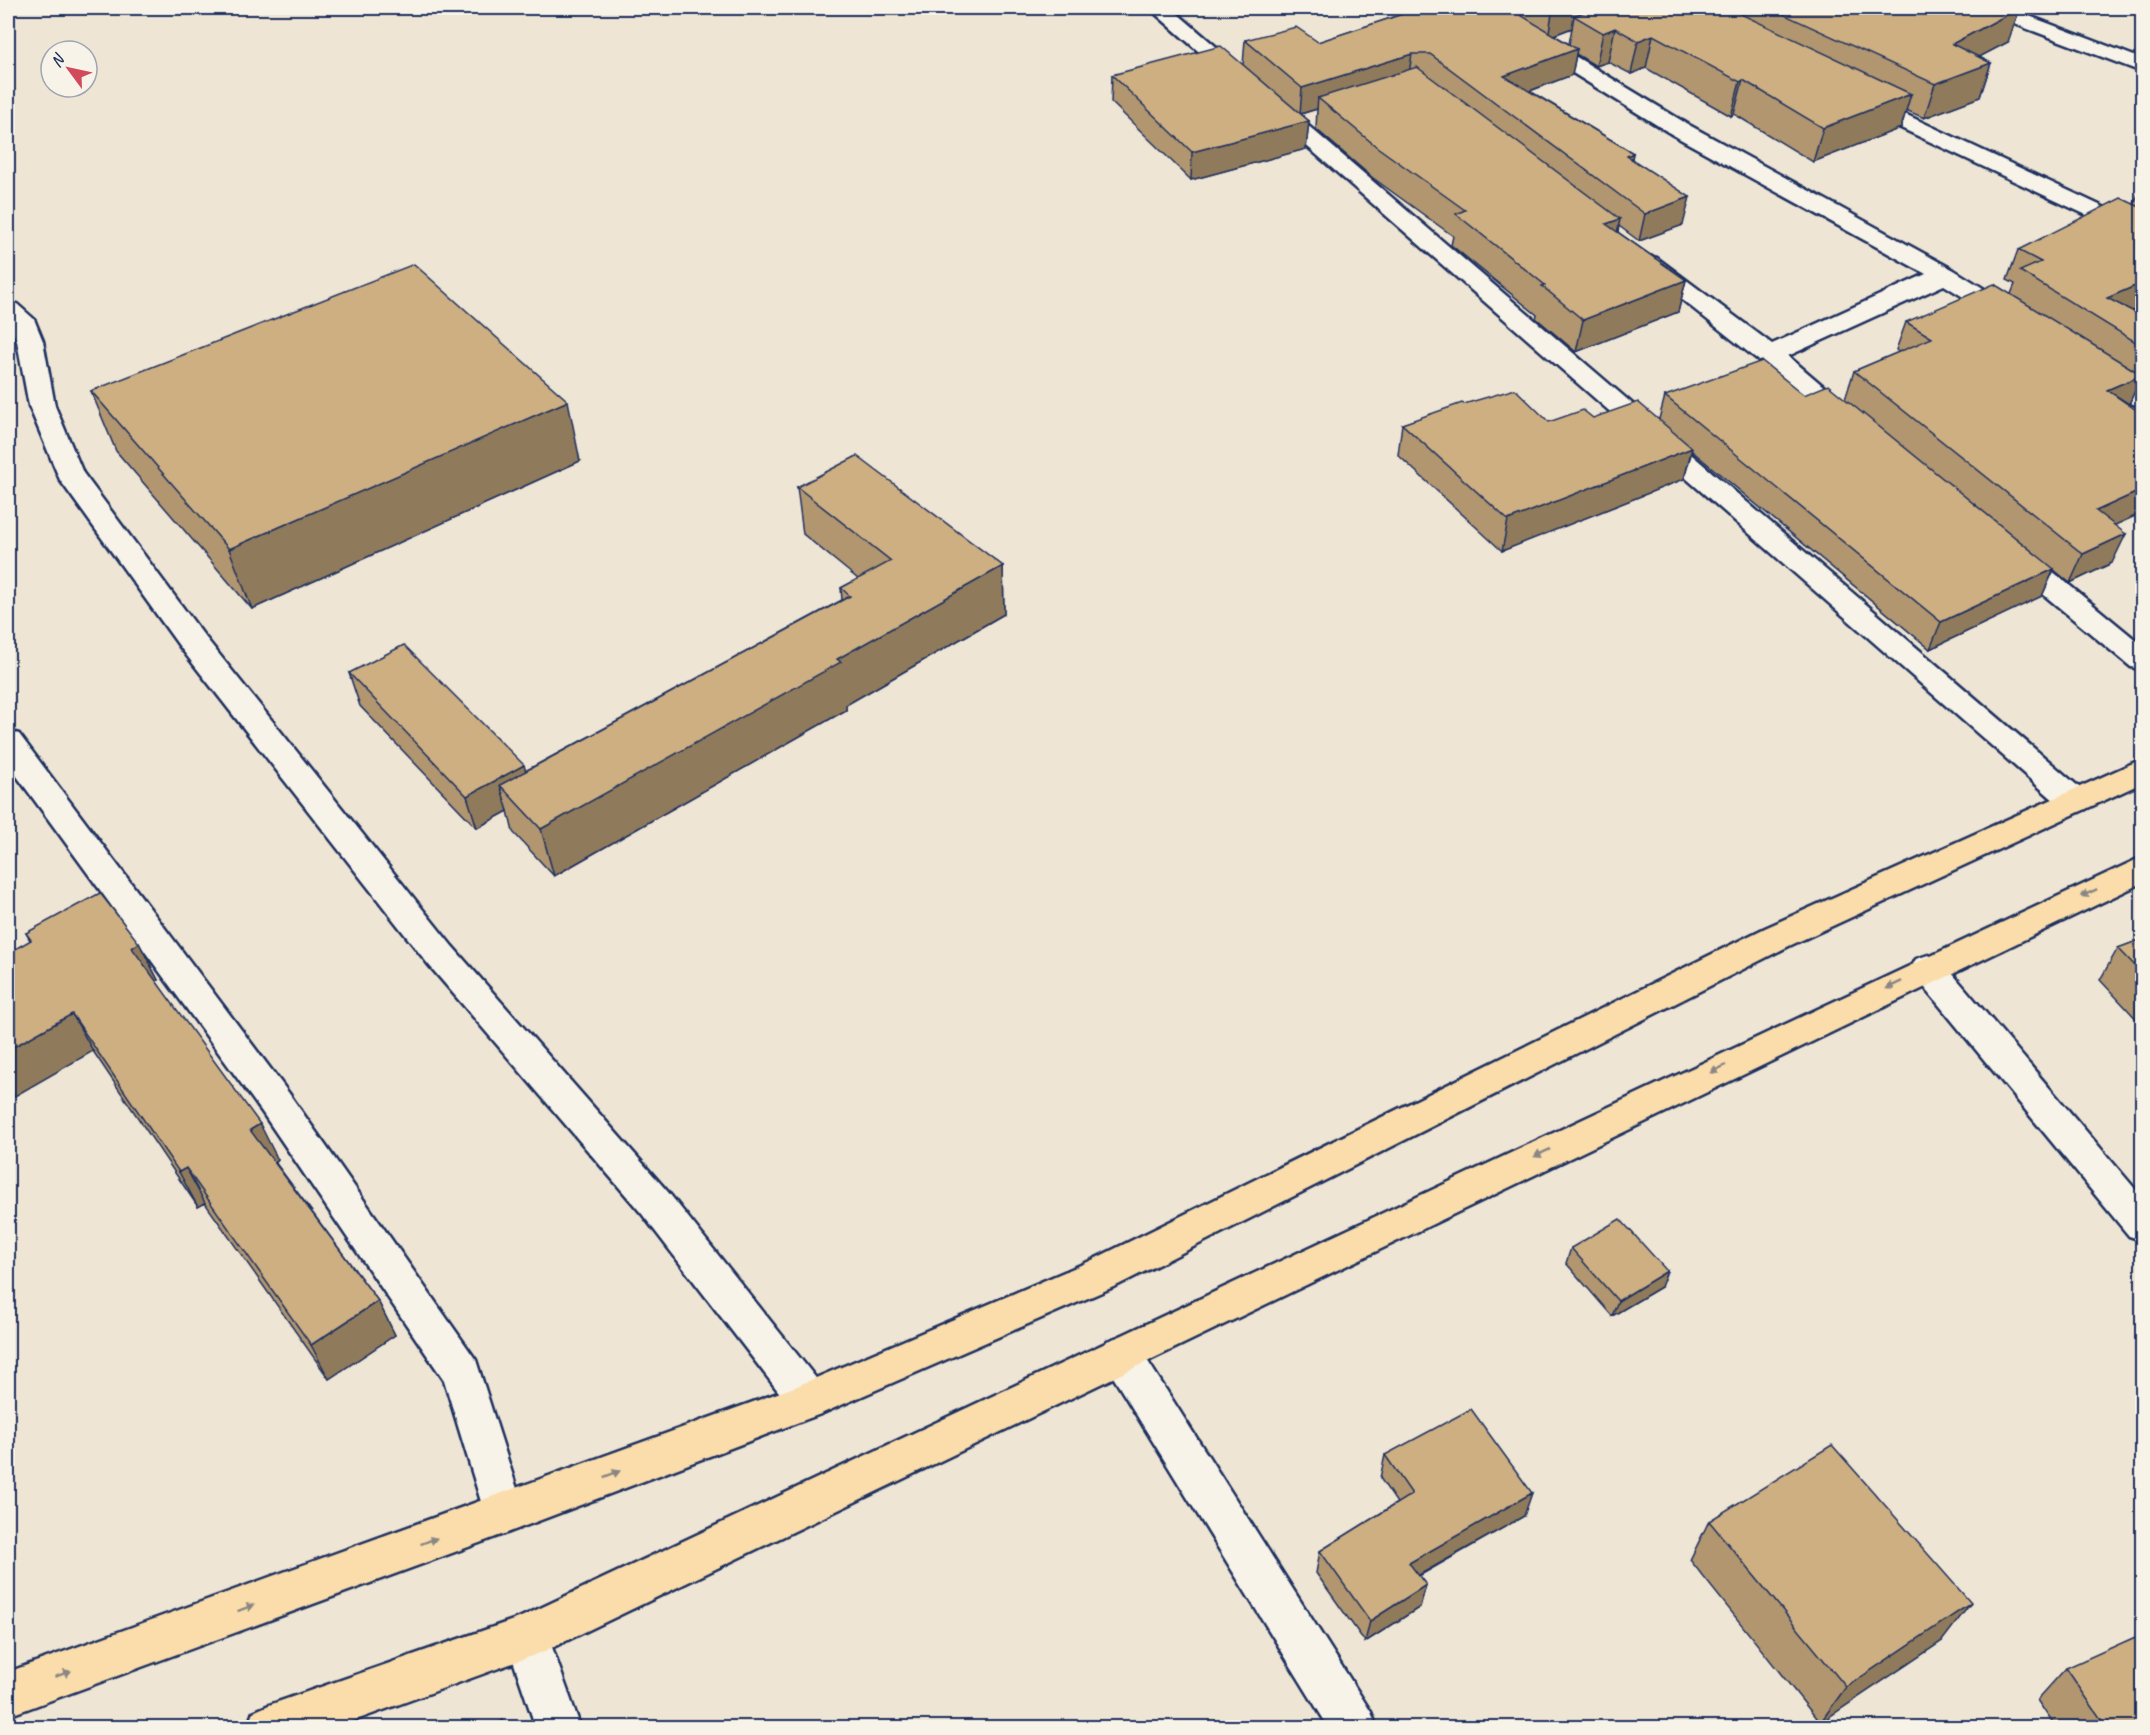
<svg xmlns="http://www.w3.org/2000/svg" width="2150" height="1735" viewBox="0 0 2150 1735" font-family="Caveat,sans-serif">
<rect width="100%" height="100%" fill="#efe5d4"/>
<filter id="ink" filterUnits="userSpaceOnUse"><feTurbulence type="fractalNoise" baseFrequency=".0167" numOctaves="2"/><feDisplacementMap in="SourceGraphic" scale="12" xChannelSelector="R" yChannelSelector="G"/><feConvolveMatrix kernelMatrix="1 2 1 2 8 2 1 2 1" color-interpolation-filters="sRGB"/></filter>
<g filter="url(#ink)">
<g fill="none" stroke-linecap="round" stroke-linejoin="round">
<g stroke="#1b2f5e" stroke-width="5">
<g id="minor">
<path d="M 1149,8 L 1171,8 L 2086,793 L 2091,801 L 2086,809 L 2075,813 L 2064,809 Z"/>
<path d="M 1471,8 L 1495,8 L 1689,125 L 1954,270 L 2020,311 L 2024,316 L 2020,321 L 2011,324 L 2002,321 L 1944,285 L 1788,356 L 1862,419 L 1858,425 L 1849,427 L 1840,425 L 1636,263 L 1639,258 L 1648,256 L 1657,258 L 1772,344 L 1926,274 L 1673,135 L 1474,12 Z"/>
<path d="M 1980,8 L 2008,8 L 2142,59 L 2142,72 L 1983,12 Z"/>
<path d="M 1862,94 L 2142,225 L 2142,241 L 1854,106 L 1851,101 L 1854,96 Z"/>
<path d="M 8,301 L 17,304 L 34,319 L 43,341 L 55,406 L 83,473 L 202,633 L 452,946 L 668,1192 L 823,1387 L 829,1400 L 823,1413 L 809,1418 L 795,1413 L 642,1214 L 428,964 L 180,647 L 60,480 L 29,406 L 17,341 L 8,321 Z"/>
<path d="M 2096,360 L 2105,362 L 2142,387 L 2142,406 L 2133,404 L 2087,374 L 2083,368 L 2087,362 Z"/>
<path d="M 2014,546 L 2024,548 L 2142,645 L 2142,670 L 2131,667 L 2004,562 L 2000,555 L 2004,548 Z"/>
<path d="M 8,731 L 19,734 L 288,1092 L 476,1360 L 525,1514 L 519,1528 L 504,1534 L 489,1528 L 444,1380 L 262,1112 L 8,764 Z"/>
<path d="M 1928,955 L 1940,959 L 2142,1197 L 2142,1240 L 2129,1236 L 1916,977 L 1911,968 L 1916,959 Z"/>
<path d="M 1121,1336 L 1135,1341 L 1371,1712 L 1377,1728 L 1329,1728 L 1107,1367 L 1101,1354 L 1107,1341 Z"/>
<path d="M 527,1615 L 543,1622 L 581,1728 L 536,1728 L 505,1637 L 511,1622 Z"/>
</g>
</g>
<g stroke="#1b2f5e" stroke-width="5">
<g id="major">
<path d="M 2142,759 L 2142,783 L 1789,946 L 1118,1285 L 823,1413 L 504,1534 L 8,1716 L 8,1672 L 797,1386 L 1090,1261 L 1765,928 Z"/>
<path d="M 2142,857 L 2142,883 L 543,1652 L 334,1728 L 247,1728 L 253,1712 L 269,1705 L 519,1618 Z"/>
</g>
</g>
<use href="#minor" fill="#f7f3e8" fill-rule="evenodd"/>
<use href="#major" fill="#faddab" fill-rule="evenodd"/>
</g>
<g fill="#b19670" stroke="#1b2f5e" stroke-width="1.5" fill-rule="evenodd">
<path d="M 1421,8 L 1883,8 L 1893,12 L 2008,42 L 1979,57 L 1991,63 L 1980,97 L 1924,118 L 1906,110 L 1901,128 L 1813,162 L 1734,114 L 1731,116 L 1646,68 L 1631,74 L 1608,62 L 1596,66 L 1576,54 L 1572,75 L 1530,91 L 1633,153 L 1632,159 L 1683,225 L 1639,241 L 1619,226 L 1618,232 L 1686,280 L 1678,312 L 1576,352 L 1536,318 L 1537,315 L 1451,245 L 1453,236 L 1373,178 L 1316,129 L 1317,109 L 1301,114 L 1309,121 L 1306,149 L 1191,180 L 1111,102 L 1112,75 L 1243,65 L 1245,40 L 1318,42 ZM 1572,28 L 1569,44 L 1554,35 Z"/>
<path d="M 2142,186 L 2142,307 L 2133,311 L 2142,316 L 2142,385 L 2139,382 L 2129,404 L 2115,526 L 2112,563 L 2070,583 L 2054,570 L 2042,596 L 1930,649 L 1692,451 L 1684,479 L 1502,551 L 1398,455 L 1402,424 L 1464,404 L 1549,422 L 1593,418 L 1659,419 L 1665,396 L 1804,395 L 1845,399 L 1854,371 L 1899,352 L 1896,350 L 1906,322 L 2011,294 L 2015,284 L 2007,280 L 2018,250 L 2134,204 L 2141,187 Z"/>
<path d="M 91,391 L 580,461 L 252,609 L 116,451 Z"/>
<path d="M 797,487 L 1003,566 L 1004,614 L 846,705 L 846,710 L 554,876 L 513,832 L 508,811 L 477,828 L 360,706 L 349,673 L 525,771 L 842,600 L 841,588 L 858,579 L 803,534 Z"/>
<path d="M 26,933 L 139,943 L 158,980 L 156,981 L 278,1160 L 275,1162 L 378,1301 L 395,1335 L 329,1379 L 205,1203 L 198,1207 L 93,1051 Z"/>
<path d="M 2142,939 L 2142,1025 L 2100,980 L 2118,948 Z"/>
<path d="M 1571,1248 L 1661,1287 L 1612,1316 L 1566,1263 Z"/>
<path d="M 1385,1455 L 1524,1516 L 1419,1576 L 1426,1585 L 1420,1607 L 1365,1642 L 1316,1573 L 1320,1551 L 1397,1503 L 1380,1478 Z"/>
<path d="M 1709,1521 L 1942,1641 L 1820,1723 L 1690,1560 Z"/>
<path d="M 2066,1668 L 2142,1728 L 2056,1728 L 2037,1700 Z"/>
</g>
<g fill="#907a5b" stroke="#1b2f5e" stroke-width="1.5">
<path d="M 1553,8 L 1621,8 L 1574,16 L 1572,28 L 1548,37 Z"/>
<path d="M 2020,8 L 2008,42 L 1941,77 L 1952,44 Z"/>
<path d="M 1615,28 L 1608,62 L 1596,66 L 1603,33 Z"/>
<path d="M 1653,35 L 1646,68 L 1631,74 L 1638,41 Z"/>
<path d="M 1577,49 L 1572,75 L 1500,102 L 1504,76 Z"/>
<path d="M 1412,54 L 1408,80 L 1318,98 L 1317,109 L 1300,114 L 1302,88 Z"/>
<path d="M 1991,63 L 1980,97 L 1924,118 L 1935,84 Z"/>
<path d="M 1743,80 L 1734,114 L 1731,116 L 1740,82 Z"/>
<path d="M 1911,94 L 1901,128 L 1813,162 L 1823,128 Z"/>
<path d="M 1309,121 L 1306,149 L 1191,180 L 1192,152 Z"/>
<path d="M 1633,153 L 1627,180 L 1627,156 Z"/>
<path d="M 1690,197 L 1683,225 L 1639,241 L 1645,214 Z"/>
<path d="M 1620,219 L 1614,250 L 1606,224 Z"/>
<path d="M 1686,280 L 1678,312 L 1576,352 L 1583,320 Z"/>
<path d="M 2142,283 L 2142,307 L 2105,323 L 2107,298 Z"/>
<path d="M 2142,375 L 2129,404 L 2107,390 Z"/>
<path d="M 568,401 L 580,461 L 252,609 L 229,549 Z"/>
<path d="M 1692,448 L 1684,479 L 1502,551 L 1508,520 Z"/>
<path d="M 2142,490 L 2142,513 L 2082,540 L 2096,511 Z"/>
<path d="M 2126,534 L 2112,563 L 2070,583 L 2083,554 Z"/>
<path d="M 1003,566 L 1004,614 L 846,705 L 846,710 L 554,876 L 541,829 L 837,659 Z"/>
<path d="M 2054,569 L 2042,596 L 1930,649 L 1941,622 Z"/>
<path d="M 524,765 L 533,797 L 500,785 L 508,811 L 477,828 L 467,796 Z"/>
<path d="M 139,943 L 158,980 L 151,985 L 132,948 Z"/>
<path d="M 72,1014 L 93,1051 L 8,1100 L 8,1050 Z"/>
<path d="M 260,1124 L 278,1160 L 268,1166 L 250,1130 Z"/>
<path d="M 186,1168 L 205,1203 L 198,1207 L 179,1172 Z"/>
<path d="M 1667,1271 L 1661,1287 L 1612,1316 L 1618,1301 Z"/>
<path d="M 378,1301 L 395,1335 L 329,1379 L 311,1345 Z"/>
<path d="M 1532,1493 L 1524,1516 L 1403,1584 L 1409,1563 Z"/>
<path d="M 1426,1585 L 1420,1607 L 1365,1642 L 1370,1621 Z"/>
<path d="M 1971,1603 L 1942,1641 L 1820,1723 L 1846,1687 Z"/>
</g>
<g fill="#ceaf82" stroke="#1b2f5e" stroke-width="1.5">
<path d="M 1421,8 L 1509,8 L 1577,49 L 1504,76 L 1633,153 L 1627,156 L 1690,197 L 1645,214 L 1430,54 L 1412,54 L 1302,88 L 1245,40 L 1296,27 L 1318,42 Z"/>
<path d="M 1594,8 L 1728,8 L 1911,94 L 1823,128 L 1743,80 L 1740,82 L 1653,35 L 1638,41 L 1615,28 L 1603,33 L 1574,16 Z"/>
<path d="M 1770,8 L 1883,8 L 1893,12 L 1903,8 L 2020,8 L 1952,44 L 1991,63 L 1935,84 Z"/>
<path d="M 1221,46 L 1309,121 L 1192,152 L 1112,75 Z"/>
<path d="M 1417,67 L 1620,219 L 1606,224 L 1686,280 L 1583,320 L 1542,286 L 1545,285 L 1456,214 L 1465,210 L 1377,147 L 1318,98 Z"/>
<path d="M 2121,198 L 2142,208 L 2142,283 L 2107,298 L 2142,316 L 2142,346 L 2020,271 L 2041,262 L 2018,250 Z"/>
<path d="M 414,264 L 568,401 L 229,549 L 91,391 Z"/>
<path d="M 1994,284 L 2142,375 L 2107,390 L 2142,414 L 2142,490 L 2096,511 L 2126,534 L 2083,554 L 1854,371 L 1932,338 L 1906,322 Z"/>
<path d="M 1762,361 L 1804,395 L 1828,385 L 2054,569 L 1941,622 L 1665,396 Z"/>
<path d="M 1515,389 L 1549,422 L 1583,410 L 1593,418 L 1638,402 L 1692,448 L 1508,520 L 1402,424 L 1462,403 L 1464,404 Z"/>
<path d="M 857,456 L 1003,566 L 837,659 L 841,662 L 541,829 L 500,785 L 850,596 L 841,588 L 891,561 L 797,487 Z"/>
<path d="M 404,645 L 524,765 L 467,796 L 349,673 Z"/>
<path d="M 100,893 L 139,943 L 132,948 L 260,1124 L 250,1130 L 378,1301 L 311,1345 L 186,1168 L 179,1172 L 72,1014 L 8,1050 L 8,953 L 31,940 L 26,933 Z"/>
<path d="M 2142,939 L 2142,973 L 2118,948 Z"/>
<path d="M 1620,1219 L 1667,1271 L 1618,1301 L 1571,1248 Z"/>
<path d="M 1471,1409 L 1532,1493 L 1409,1563 L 1426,1585 L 1370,1621 L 1320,1551 L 1412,1494 L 1385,1455 Z"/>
<path d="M 1832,1445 L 1971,1603 L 1846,1687 L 1709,1521 Z"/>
<path d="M 2142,1634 L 2142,1728 L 2107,1728 L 2066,1668 Z"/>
<path d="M 503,1720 L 506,1728 L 490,1728 Z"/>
</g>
<defs><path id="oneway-solid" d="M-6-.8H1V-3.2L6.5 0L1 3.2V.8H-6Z" transform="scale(1.5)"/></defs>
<g fill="#8a8684">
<use href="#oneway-solid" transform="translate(2089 893) rotate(155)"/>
<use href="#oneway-solid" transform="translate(1894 985) rotate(154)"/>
<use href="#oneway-solid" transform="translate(1718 1069) rotate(154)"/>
<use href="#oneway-solid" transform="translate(1542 1153) rotate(154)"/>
<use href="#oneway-solid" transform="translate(612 1474) rotate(-21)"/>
<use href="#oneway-solid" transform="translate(429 1541) rotate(-20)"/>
<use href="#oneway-solid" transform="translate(246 1608) rotate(-20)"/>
<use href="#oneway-solid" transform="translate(63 1674) rotate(-20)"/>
</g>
</g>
<rect width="2150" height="1735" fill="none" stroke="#f7f3e8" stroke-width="30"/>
<rect x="15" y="15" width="2120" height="1705" fill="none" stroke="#1b2f5e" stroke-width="2" filter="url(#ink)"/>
<g transform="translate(69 69) rotate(303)"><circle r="28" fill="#f7f3e8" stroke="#9fa5b1" stroke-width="1.5"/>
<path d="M0-4.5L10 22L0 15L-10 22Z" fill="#d1495b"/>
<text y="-9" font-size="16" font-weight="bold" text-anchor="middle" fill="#1b2f5e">N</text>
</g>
</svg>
